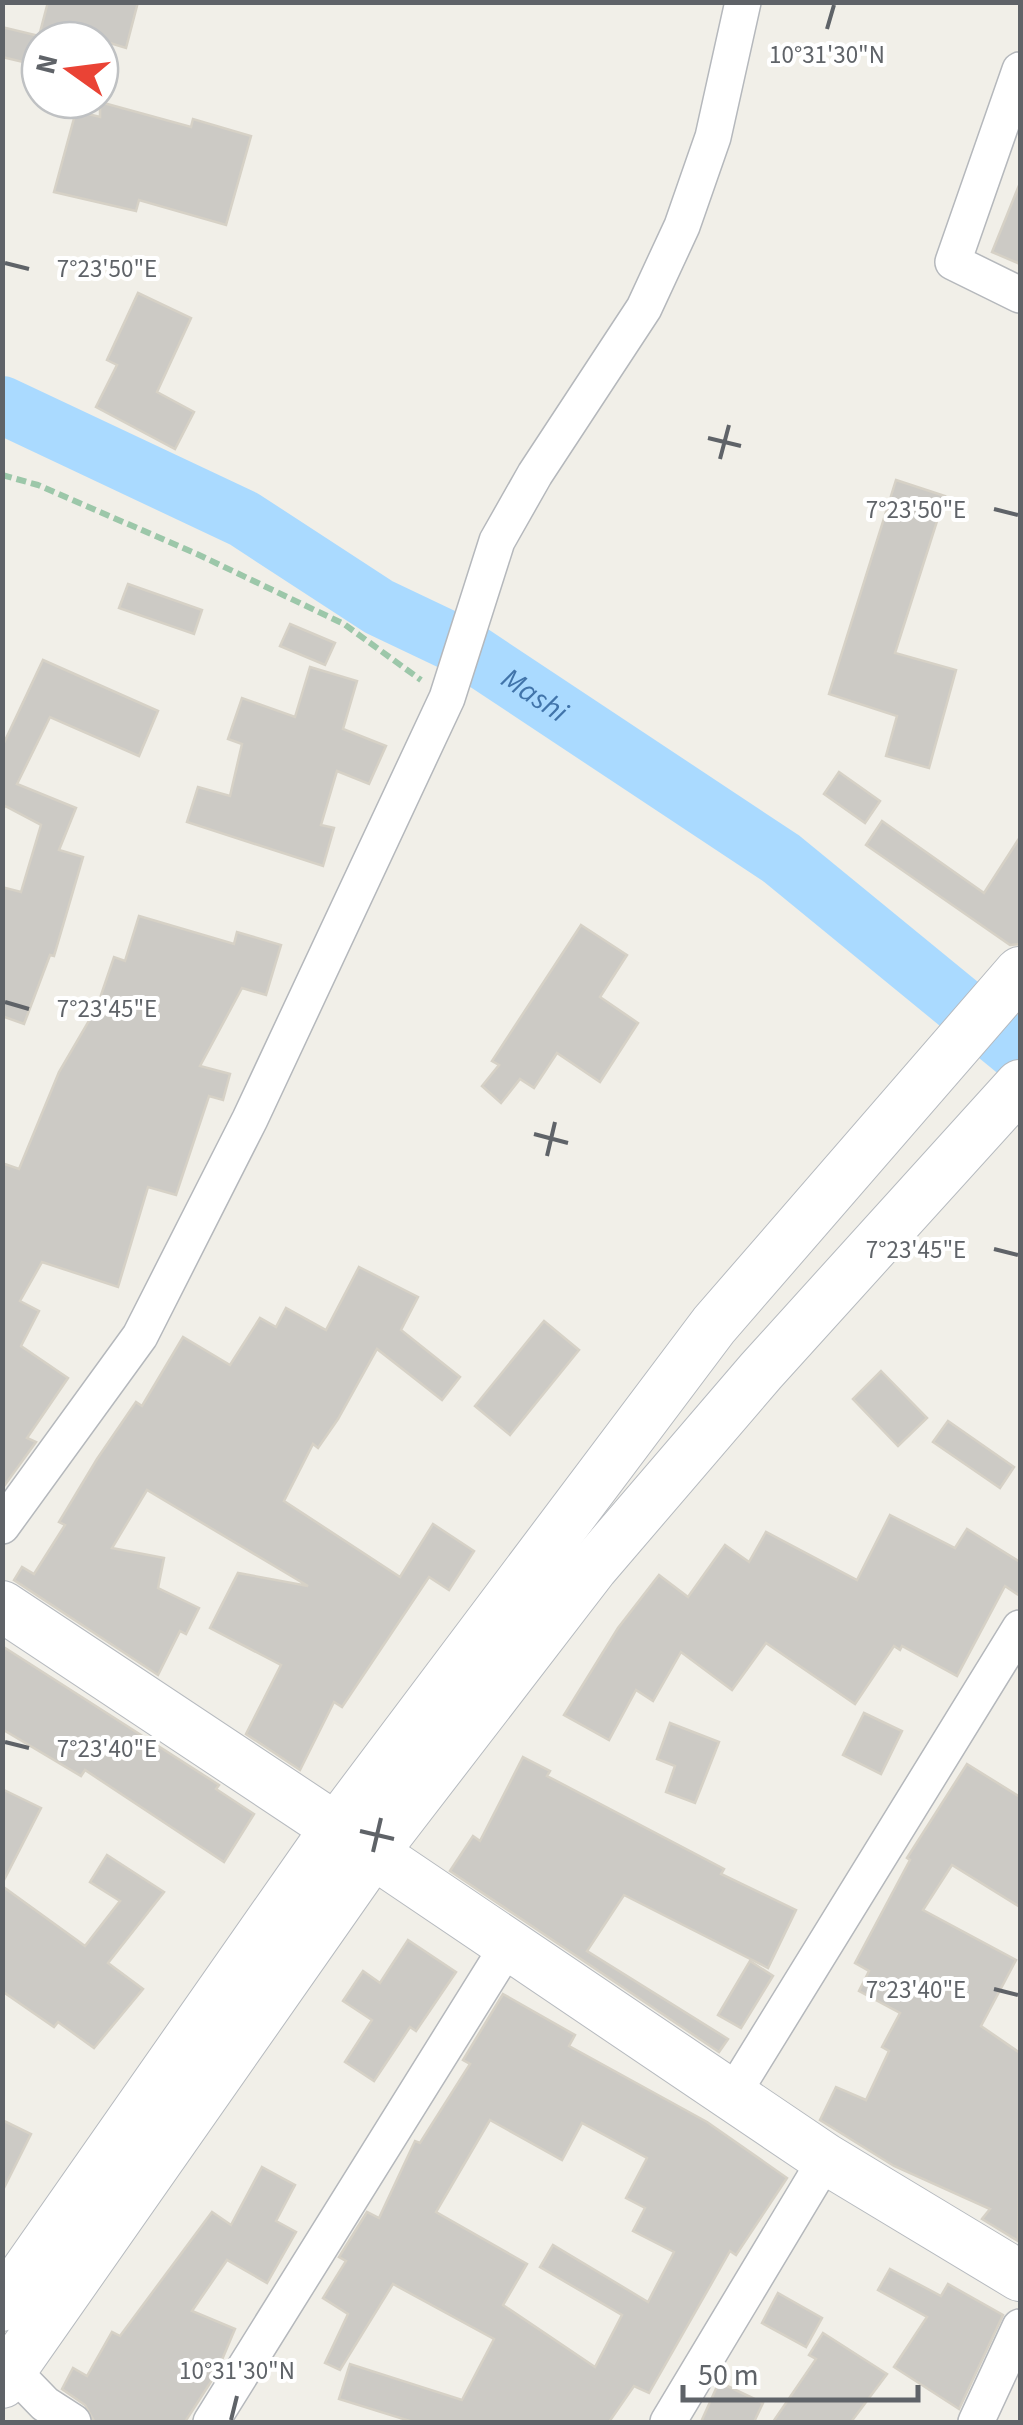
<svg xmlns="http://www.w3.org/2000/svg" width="1023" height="2425" viewBox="0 0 1023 2425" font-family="'Source Sans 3',sans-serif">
<rect width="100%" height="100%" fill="#f1efe8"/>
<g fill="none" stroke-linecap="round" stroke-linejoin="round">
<path stroke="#aadaff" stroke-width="58" id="s1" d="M 2,405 L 244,519 L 379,607 L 461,646 L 782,859 L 1020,1054"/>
</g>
<g fill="#cccac5" stroke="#d6d1c6" stroke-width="2.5" fill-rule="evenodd">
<path d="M 48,2 L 138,2 L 126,48 L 100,40 L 40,40 L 40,66 L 2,57 L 2,27 L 39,36 Z"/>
<path d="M 100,102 L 191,127 L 193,119 L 251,136 L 226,225 L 139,200 L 136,211 L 54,192 L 76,111 L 100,117 Z"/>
<path d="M 1020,183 L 1020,264 L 992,252 Z"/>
<path d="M 138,293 L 191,318 L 157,392 L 194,412 L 175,449 L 96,407 L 117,365 L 107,360 Z"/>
<path d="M 896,480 L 945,496 L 895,653 L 956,670 L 929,768 L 886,756 L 897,716 L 829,694 Z"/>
<path d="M 128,584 L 202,610 L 194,634 L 119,608 Z"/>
<path d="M 290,624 L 335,643 L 325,665 L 280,646 Z"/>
<path d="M 43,660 L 158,711 L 139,756 L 50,717 L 17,784 L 76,808 L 59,850 L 83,857 L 54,956 L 50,955 L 24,1024 L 2,1016 L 2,887 L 21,892 L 41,825 L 5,806 L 2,811 L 2,747 Z"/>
<path d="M 310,667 L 357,681 L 343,729 L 386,746 L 369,784 L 337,771 L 321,825 L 334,828 L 323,866 L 187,822 L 198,787 L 230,796 L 242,744 L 228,739 L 242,698 L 295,717 Z"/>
<path d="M 839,772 L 880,801 L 865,823 L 824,794 Z"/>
<path d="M 882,821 L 984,893 L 1020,837 L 1020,944 L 1010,945 L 866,845 Z"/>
<path d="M 139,916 L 234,944 L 237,932 L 281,945 L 266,995 L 242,988 L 200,1066 L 230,1074 L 223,1100 L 209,1096 L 176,1195 L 148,1187 L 118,1287 L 42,1262 L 20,1301 L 39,1311 L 21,1346 L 68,1378 L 27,1438 L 36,1442 L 2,1489 L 2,1163 L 19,1169 L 59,1072 L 97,1007 L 114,957 L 125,961 Z"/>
<path d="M 581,925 L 627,955 L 600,997 L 638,1023 L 600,1082 L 557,1053 L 534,1088 L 520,1079 L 501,1103 L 482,1086 L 499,1065 L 492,1061 Z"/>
<path d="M 359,1267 L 418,1297 L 401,1330 L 460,1377 L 442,1400 L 377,1349 L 338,1419 L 318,1448 L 313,1444 L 284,1501 L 400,1577 L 433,1524 L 474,1551 L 449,1590 L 429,1577 L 342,1707 L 334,1702 L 300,1770 L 246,1734 L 281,1665 L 210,1628 L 238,1573 L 308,1586 L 147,1490 L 112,1548 L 164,1558 L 158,1588 L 199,1608 L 186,1634 L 180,1631 L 158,1675 L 14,1580 L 22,1567 L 34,1574 L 65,1525 L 59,1522 L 97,1459 L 136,1402 L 142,1406 L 183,1337 L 230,1365 L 260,1318 L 276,1327 L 286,1308 L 326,1330 Z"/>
<path d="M 544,1321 L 579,1350 L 510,1435 L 475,1406 Z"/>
<path d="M 881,1371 L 927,1418 L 898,1446 L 853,1399 Z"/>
<path d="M 948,1421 L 1014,1467 L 1000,1488 L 933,1442 Z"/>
<path d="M 890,1515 L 955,1548 L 967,1529 L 1020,1562 L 1020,1596 L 1005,1586 L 957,1676 L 902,1646 L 900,1650 L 894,1646 L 855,1704 L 766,1643 L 732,1690 L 681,1652 L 653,1701 L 636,1690 L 609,1740 L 564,1715 L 618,1628 L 659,1575 L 688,1597 L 725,1545 L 749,1562 L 766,1532 L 857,1580 Z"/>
<path d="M 2,1646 L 219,1785 L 216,1789 L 254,1814 L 224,1862 L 85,1770 L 81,1776 L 2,1729 Z"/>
<path d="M 864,1713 L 902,1731 L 881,1774 L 843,1755 Z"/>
<path d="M 670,1723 L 719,1742 L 695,1803 L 666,1792 L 675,1766 L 657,1759 Z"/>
<path d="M 523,1757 L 550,1771 L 547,1776 L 724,1869 L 721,1874 L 796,1910 L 768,1968 L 624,1895 L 587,1951 L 728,2039 L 719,2052 L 450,1871 L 473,1836 L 480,1841 Z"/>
<path d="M 967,1764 L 1020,1797 L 1020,1907 L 952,1865 L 923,1910 L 1016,1960 L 981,2026 L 1020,2053 L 1018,2241 L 982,2219 L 990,2209 L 894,2166 L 820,2120 L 836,2087 L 866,2100 L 889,2051 L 882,2047 L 900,2013 L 859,1991 L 869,1971 L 855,1963 L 910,1860 L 907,1858 Z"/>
<path d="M 2,1789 L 41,1808 L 2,1884 Z"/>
<path d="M 107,1855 L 164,1892 L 108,1963 L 143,1989 L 94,2048 L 58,2022 L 54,2027 L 2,1991 L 2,1886 L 85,1946 L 120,1901 L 90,1882 Z"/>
<path d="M 408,1940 L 456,1972 L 416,2031 L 410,2027 L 374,2081 L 345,2062 L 372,2020 L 343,2001 L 363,1971 L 380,1983 Z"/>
<path d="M 750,1961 L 773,1976 L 741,2028 L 718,2015 Z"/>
<path d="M 503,1994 L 575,2035 L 569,2046 L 707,2122 L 787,2178 L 736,2255 L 730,2251 L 649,2393 L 634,2386 L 609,2422 L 413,2422 L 339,2399 L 350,2364 L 462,2400 L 494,2339 L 393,2284 L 340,2370 L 325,2363 L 348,2314 L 323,2298 L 346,2261 L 339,2257 L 367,2212 L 379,2218 L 415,2141 L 420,2143 L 470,2064 L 463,2060 ZM 490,2120 L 562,2160 L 582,2123 L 647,2158 L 626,2198 L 645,2208 L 633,2231 L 674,2252 L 648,2302 L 553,2245 L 540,2267 L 622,2315 L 595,2367 L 503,2305 L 527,2264 L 436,2212 Z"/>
<path d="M 2,2120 L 31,2134 L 2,2192 Z"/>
<path d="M 262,2167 L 295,2185 L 276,2221 L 296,2232 L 267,2283 L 227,2260 L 192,2311 L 235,2329 L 216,2374 L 185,2422 L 94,2421 L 85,2405 L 62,2389 L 73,2368 L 87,2376 L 112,2332 L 120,2336 L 212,2212 L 231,2225 Z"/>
<path d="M 890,2269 L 941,2296 L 948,2284 L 1003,2315 L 959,2409 L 894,2367 L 927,2317 L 878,2290 Z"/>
<path d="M 778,2293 L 822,2318 L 806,2347 L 762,2323 Z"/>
<path d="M 823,2333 L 887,2374 L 851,2422 L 773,2422 L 816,2359 L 809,2355 Z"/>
<path d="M 719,2382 L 763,2403 L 754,2422 L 701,2422 Z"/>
</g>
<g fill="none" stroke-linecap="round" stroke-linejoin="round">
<g stroke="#b5b8bc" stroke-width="38">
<g id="street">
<path d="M 1020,70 L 953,262 L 1020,295"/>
<path d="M 2,1526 L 140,1336 L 250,1119 L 447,698 L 497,541 L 535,474 L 644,308 L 682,226 L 713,137 L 743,2"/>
<path d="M 732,2095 L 1020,1628"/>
<path d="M 12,2370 L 45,2404 L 73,2422"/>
<path d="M 211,2422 L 509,1944"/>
<path d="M 668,2422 L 826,2159"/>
<path d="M 976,2422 L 1020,2327"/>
</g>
</g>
<g stroke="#b6babf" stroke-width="52">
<g id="secondary">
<path d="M 2,1606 L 336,1828"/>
<path d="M 373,1853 L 826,2159 L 1020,2276"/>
<path d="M 2,2306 L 336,1828 L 714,1325 L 1020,972"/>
<path d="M 2,2383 L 373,1853 L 593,1567 L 761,1371 L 1020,1085"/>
</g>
</g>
<path stroke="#9cc7a9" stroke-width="6" stroke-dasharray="10 5" stroke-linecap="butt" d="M 2,475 L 38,485 L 197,554 L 344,624 L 421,680"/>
<use href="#street" stroke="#fff" stroke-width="35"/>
<use href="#secondary" stroke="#fff" stroke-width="50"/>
</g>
<path fill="none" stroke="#5f6368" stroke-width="4" d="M 827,29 L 834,5M 5,263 L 29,269M 708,438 L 741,446M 720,459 L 729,425M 994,509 L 1018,515M 5,1002 L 29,1009M 534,1134 L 568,1143M 547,1156 L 555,1122M 994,1249 L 1018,1255M 5,1742 L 29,1748M 360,1831 L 394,1839M 373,1852 L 381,1818M 994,1989 L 1018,1995M 231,2420 L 237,2396"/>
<g text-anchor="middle" stroke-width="8" stroke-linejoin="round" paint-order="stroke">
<g font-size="30" font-style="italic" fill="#4174aa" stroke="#fff">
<text dy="10" stroke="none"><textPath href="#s1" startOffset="608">Mashi</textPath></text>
</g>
</g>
<g font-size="25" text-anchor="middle" fill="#5f6368" stroke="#fff" stroke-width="8" stroke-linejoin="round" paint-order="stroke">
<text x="827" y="63">10°31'30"N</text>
<text x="107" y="277">7°23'50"E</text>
<text x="916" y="518">7°23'50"E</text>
<text x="107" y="1017">7°23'45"E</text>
<text x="916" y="1258">7°23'45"E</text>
<text x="107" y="1757">7°23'40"E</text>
<text x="916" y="1998">7°23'40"E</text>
<text x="237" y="2379">10°31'30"N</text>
</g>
<rect width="1023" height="2425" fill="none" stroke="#5f6368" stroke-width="10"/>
<g transform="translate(70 70) rotate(284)"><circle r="48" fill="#ffffff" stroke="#bfc1c3" stroke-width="2.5"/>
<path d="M0-8L18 38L0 25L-18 38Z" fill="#ea4335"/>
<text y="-15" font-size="28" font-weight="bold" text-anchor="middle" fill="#5f6368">N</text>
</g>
<path d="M683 2385v15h235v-15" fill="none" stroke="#5f6368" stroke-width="5"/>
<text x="698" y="2385" font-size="30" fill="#5f6368" stroke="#ffffff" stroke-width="8" paint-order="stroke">50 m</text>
</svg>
